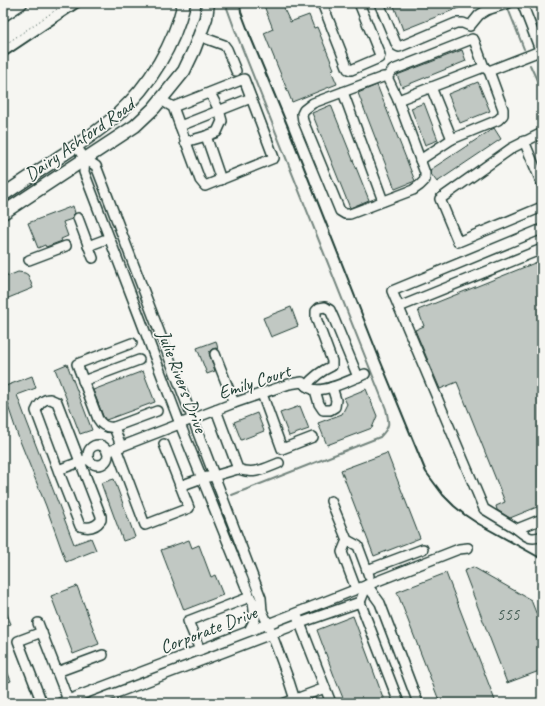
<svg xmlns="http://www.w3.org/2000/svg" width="545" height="706" viewBox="0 0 545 706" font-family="Caveat,sans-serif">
<rect width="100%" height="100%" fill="#f6f6f2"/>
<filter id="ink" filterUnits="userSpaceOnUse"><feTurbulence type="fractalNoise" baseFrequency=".025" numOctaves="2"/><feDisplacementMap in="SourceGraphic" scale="8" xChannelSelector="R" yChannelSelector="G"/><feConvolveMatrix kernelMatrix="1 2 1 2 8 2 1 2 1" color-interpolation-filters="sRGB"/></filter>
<g filter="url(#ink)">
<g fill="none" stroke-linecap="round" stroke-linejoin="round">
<g stroke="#72847d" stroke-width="2">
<path d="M 227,3 L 227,8 L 235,30 L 386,409 C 389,423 391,426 380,437 L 232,495"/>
<path d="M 507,6 L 524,49"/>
<path d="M 530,65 L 542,91"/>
</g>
</g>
<g fill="#c1c8c3" stroke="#1f3d34">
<path d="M 263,3 L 299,3 L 284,9 L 290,22 L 309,15 L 314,28 L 317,27 L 334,69 L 331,70 L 337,84 L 292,102 L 264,33 L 273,29 Z"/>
<path d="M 393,3 L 471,3 L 403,30 Z"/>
<path d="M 462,50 L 466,61 L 402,87 L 397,75 Z"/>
<path d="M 478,82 L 490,111 L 460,123 L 448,94 Z"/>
<path d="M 377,85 L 415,181 L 395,189 L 358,93 Z"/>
<path d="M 424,103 L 438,140 L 425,145 L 411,108 Z"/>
<path d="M 331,105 L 369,200 L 350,208 L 312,113 Z"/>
<path d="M 494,128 L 501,139 L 437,182 L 431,174 L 430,170 Z"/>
<path d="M 73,206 L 75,213 L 73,215 L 72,219 L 63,222 L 68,236 L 61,239 L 62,241 L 46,247 L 45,245 L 38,248 L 28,223 Z"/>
<path d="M 542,260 L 542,505 L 510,518 L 497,510 L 496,506 L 505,502 L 457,382 L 440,389 L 415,330 L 424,326 L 418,310 Z"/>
<path d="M 3,269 L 8,276 L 18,272 L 25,273 L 28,275 L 33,288 L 6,299 L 3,299 Z"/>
<path d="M 291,307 L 298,326 L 271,337 L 263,318 Z"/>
<path d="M 216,341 L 218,349 L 216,348 L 212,349 L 210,351 L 209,353 L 215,371 L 207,374 L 197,348 Z"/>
<path d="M 67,364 L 92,430 L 80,434 L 55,369 Z"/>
<path d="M 143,371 L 155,402 L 106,420 L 103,416 L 93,390 Z"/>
<path d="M 32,376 L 36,388 L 17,395 L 27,422 L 74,544 L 91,538 L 96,550 L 66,562 L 46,506 L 18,436 L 8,406 L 9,406 L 3,390 L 3,387 Z"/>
<path d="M 366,389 L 377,416 L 372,428 L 327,445 L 318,423 L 342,414 L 347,404 L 344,398 Z"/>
<path d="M 300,406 L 309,429 L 289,436 L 280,413 Z"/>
<path d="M 257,413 L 264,431 L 241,440 L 234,422 Z"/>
<path d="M 387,453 L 420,538 L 374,556 L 341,470 Z"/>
<path d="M 114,479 L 135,537 L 123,541 L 108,500 L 107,500 L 101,483 Z"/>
<path d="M 189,540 L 192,548 L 199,545 L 211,577 L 215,575 L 223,595 L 184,610 L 161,550 Z"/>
<path d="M 473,567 L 531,600 L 542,628 L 542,670 L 507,683 L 464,571 Z"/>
<path d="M 446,573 L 496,703 L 440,703 L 397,592 Z"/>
<path d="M 77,586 L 99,644 L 73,654 L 51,596 Z"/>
<path d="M 3,604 L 11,624 L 3,627 Z"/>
<path d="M 353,616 L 372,667 L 385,703 L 345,703 L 336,681 L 317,630 Z"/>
<path d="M 3,661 L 11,681 L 3,684 Z"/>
</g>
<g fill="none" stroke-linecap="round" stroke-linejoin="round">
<g stroke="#1f3d34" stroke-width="12">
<g id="minor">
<path d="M 322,3 L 348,69 L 351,70 L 379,58 L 380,55 L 359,3"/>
<path d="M 379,3 L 397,46 L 399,47 L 456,23 L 463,23 L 470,26 L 479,15 L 487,10 L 509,3"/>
<path d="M 522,3 L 542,55"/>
<path d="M 533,3 L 542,25"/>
<path d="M 199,36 L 224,45 L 227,49 L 236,71"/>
<path d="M 383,77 L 387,77 L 398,100 L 425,173 L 425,180 L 420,185 L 413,190 L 350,214 L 345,214 L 340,211 L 303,121 L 302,114 L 304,110 L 313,103 Z"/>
<path d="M 387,77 L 393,70 L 472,39 L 474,40 L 484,67"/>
<path d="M 431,87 L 452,139 L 498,120 L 503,115 L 503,109 L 489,71"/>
<path d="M 343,92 L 383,201"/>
<path d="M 161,100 L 173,107 L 200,180 L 205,186 L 274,158 L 244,79 L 173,107"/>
<path d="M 398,100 L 484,67 L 489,71 L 540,51"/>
<path d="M 180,126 L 251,98"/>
<path d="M 542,133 L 512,148 L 440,199 L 458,242 L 542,207"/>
<path d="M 206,136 L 217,132 L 222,121 L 219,110 L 210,93"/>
<path d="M 524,141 L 542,184"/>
<path d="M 185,142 L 206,136 L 221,180"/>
<path d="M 76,146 L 85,159 L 96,166 L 261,598 L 262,611 L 268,624 L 288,678 L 296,703"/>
<path d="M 85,159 L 84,172 L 140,318 L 180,424 L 250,597 L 253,602 L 262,611"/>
<path d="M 420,160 L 452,139"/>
<path d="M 78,218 L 93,258"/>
<path d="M 542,229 L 392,291 L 484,509 L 517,529 L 542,519"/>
<path d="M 88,246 L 109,238"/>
<path d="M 29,260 L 66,246"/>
<path d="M 399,307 L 542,249"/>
<path d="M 132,343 L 77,364 L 98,419 C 102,426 107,428 114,427 L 157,411"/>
<path d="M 215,354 L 234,403"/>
<path d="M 83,381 L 139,360"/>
<path d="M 306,386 C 314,376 321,371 332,366 L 332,361 L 316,318 L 316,311 L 319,308 L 325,307 L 330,310 L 334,319 L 358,377"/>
<path d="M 315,390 L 319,404 L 323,410 L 330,410 L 335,407 L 336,400 L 332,387"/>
<path d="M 262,394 L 282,449 L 313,437"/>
<path d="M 216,410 L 238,469 C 254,475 264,469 279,463"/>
<path d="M 114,427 L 121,446"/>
<circle cx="98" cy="455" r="10"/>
<path d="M 116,448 L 145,525 L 189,508 L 164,444"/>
<path d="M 107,452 L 234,403 L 289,384 L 302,382 C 304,384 307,387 310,388 C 322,395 352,379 365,374"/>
<path d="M 58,470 L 80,526 C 89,529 96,527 101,520 L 101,516 L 57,402 C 56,402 51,399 50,399 C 43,399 38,405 36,411 L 58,470 L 88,459"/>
<path d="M 180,486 L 202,478 L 214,476 L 238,469"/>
<path d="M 331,501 L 347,540 L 358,546 L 367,570"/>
<path d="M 517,529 C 526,536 530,541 542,536"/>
<path d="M 347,540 L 342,552 L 356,589"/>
<path d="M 369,576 L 367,570 L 423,549"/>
<path d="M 367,585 L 380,603 L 418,703"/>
<path d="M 360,602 L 399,703"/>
<path d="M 298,618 L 331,703"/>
<path d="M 38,623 L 68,700"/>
<path d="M 249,631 L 255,619 L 253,602"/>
<path d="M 200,650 L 188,621 L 250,597"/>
<path d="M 57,672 L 103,655"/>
<path d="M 42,703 L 18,641 L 42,632"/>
<path d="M 60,703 L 268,624 L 459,549 L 468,548"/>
<path d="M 90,703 L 300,623 L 360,602 L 367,585"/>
<path d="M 285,703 L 325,688"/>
</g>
</g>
<g stroke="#1f3d34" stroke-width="15">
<g id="major">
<path d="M 3,15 L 21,3"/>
<path d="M 3,195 C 22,182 42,169 61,156 C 81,143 100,130 118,114 C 150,85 174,45 184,3"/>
<path d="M 3,213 L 135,126 L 154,108 L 184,71 L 194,50 L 206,18 L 208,3"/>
</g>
</g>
<path stroke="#1f3d34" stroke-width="1" stroke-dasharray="1 3" stroke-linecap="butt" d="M 3,46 L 66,3"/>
<use href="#minor" stroke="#f6f6f2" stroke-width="9"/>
<use href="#major" stroke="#f6f6f2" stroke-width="12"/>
<g stroke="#1f3d34" stroke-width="2">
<path d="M 240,3 L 241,12 L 249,33 L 288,127 L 380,360 L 426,472 L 443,495 L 454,506 L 465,515 L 477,523 L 542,559"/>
<path d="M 3,58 L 85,3"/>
</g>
</g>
</g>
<g text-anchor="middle" stroke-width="3.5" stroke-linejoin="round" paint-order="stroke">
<g font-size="17" fill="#486058">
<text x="508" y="620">555</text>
</g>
<g font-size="19" fill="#1f3d34" stroke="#f6f6f2">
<text transform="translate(79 139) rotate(-35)" y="7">Dairy Ashford Road</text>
<text transform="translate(183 381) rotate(69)" y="7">Julie Rivers Drive</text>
<text transform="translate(254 381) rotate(-18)" y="7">Emily Court</text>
<text transform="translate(208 629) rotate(-21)" y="7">Corporate Drive</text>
</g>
</g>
<rect width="545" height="706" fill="none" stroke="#f6f6f2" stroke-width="16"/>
<rect x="8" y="8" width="529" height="690" fill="none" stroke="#1f3d34" stroke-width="1.5" filter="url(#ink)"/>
</svg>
